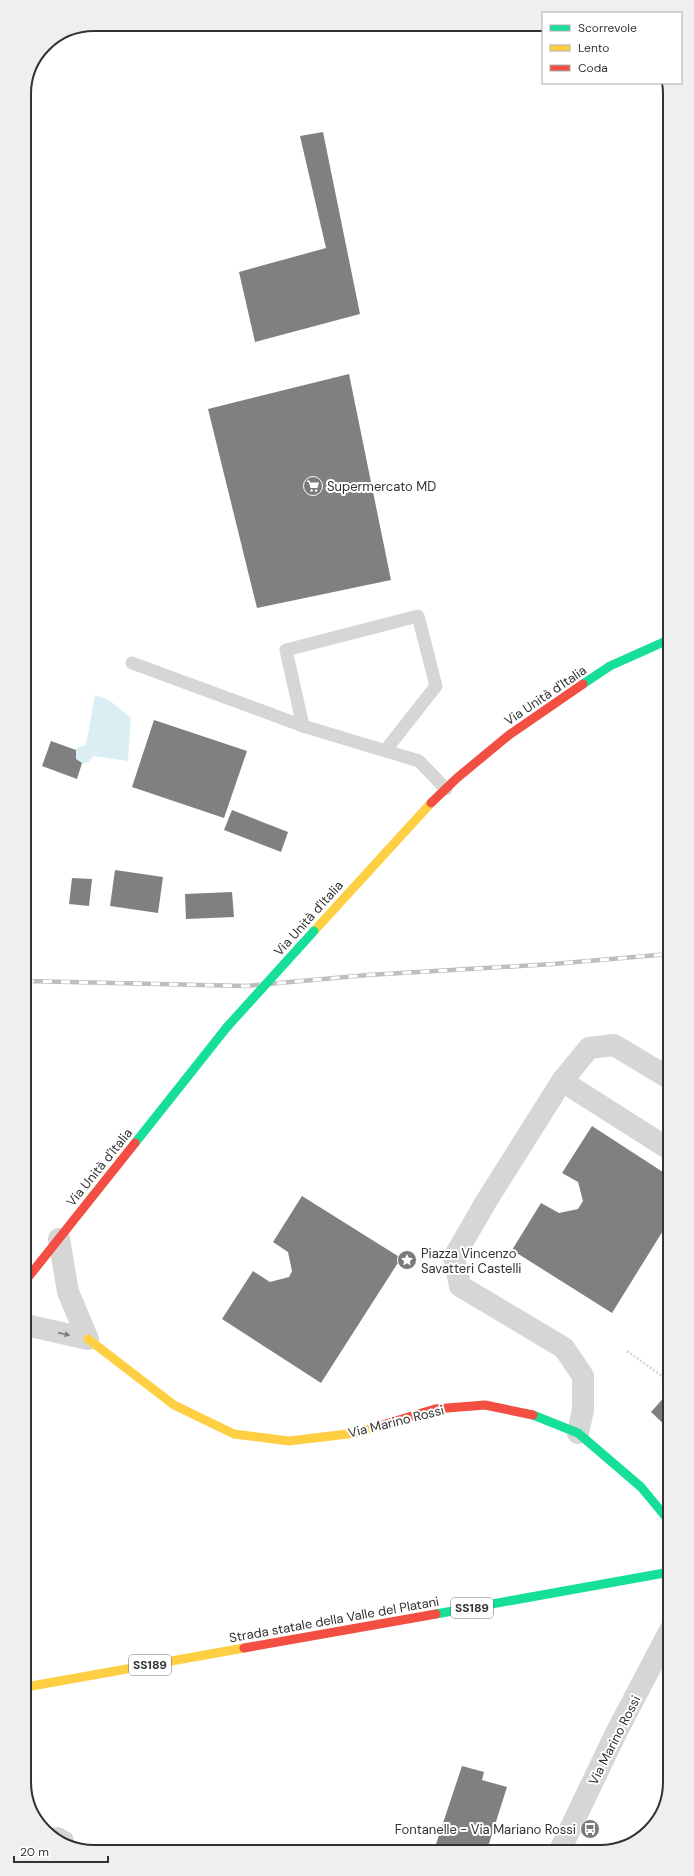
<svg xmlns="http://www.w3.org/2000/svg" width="694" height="1876" viewBox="0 0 694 1876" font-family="'DM Sans',sans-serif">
<rect width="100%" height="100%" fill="#fff"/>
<path fill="#daeef4" d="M 95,695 L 109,700 L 131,718 L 128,761 L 93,756 C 86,770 70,763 77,748 L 86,745 Z"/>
<g fill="#808080">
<path d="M 323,132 L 360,314 L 255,342 L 239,272 L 326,248 L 300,136 Z"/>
<path d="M 349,374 L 391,580 L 257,608 L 208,409 Z"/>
<path d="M 154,720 L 247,751 L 224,818 L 132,787 Z"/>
<path d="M 51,741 L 76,750 L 76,759 L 82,763 L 77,779 L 42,766 Z"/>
<path d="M 232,810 L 288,832 L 281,852 L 224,830 Z"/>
<path d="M 115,870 L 163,877 L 158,913 L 110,906 Z"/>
<path d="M 72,878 L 92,879 L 89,906 L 69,904 Z"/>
<path d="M 232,892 L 234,917 L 186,919 L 185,894 Z"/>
<path d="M 592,1126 L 669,1176 L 669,1221 L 612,1313 L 512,1250 L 541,1203 L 559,1213 L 578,1209 L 583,1201 L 578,1182 L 562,1173 Z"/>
<path d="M 302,1196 L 401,1258 L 321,1383 L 222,1319 L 253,1271 L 270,1282 L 289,1277 L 292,1271 L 288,1252 L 273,1242 Z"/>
<path d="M 667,1394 L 669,1397 L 669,1429 L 651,1412 Z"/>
<path d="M 462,1766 L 484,1772 L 482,1780 L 507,1787 L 487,1850 L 434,1850 Z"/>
<path d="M 26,1783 L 28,1783 L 33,1800 L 27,1802 Z"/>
</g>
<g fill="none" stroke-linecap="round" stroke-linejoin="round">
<path stroke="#d6d6d6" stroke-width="2.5" stroke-dasharray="2 2" stroke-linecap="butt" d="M 627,1351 L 669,1381"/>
<g stroke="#d6d6d6" stroke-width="13">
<path d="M 132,663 L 303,726"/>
<path d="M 385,751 L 436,686 L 418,616 L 286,650 L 303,726 L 419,761 L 446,789"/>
</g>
<g stroke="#d6d6d6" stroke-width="22">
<path d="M 562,1081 L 589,1048 L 614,1045 L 669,1078"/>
<path d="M 26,1325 L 88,1339 L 68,1292 L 59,1239"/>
<path d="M 578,1433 L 583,1410 L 583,1376 L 564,1348 L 460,1286 L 454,1257 L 487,1200 L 562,1081 L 669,1149"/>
<path d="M 57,1838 L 63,1841"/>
<path d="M 560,1850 L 616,1733 L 670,1630"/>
</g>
<g stroke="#16e098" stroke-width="9">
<path d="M 583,684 L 610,666 L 668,640"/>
<path d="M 135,1143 L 227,1027"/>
<path d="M 533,1415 L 578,1433 L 641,1487 L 670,1522"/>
<path d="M 436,1614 L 670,1572"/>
</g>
<g stroke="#ffcf43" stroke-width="9">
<path d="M 314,931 L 431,803"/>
<path d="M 88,1339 L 174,1405 L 234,1434 L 289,1441 L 356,1433 L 379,1426"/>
<path d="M 26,1687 L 244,1648"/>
</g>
<g stroke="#f24e42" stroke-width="9">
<path d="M 431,803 L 457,778 L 509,735 L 583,684"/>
<path d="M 26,1280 L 135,1143"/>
<path d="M 379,1426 L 435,1409 L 485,1405 L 533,1415"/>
<path d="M 244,1648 L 436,1614"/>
</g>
<g stroke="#bebebe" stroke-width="4.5">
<path id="rail" d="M 25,981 L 246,986 L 368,975 L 553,964 L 669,954"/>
</g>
<use href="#rail" stroke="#fff" stroke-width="3" stroke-dasharray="9" stroke-linecap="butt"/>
<path stroke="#16e098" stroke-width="9" d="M 227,1027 L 314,931"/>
</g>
<defs><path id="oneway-solid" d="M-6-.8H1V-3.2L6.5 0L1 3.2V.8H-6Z"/></defs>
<use fill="#7c7c7c" href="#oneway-solid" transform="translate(64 1334) rotate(13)"/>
<defs>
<g id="supermarket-disc" transform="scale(1)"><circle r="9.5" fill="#7a7a7a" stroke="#fff"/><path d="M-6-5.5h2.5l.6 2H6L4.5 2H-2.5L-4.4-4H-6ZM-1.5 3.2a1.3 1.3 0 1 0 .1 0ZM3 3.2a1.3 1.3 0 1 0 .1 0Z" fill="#fff"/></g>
<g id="sight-disc" transform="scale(1)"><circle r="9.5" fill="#7a7a7a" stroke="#fff"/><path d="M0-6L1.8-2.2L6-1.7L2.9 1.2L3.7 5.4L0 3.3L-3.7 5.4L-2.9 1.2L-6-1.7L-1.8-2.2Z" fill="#fff"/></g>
<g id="bus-disc" transform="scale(1)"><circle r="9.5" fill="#7a7a7a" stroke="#fff"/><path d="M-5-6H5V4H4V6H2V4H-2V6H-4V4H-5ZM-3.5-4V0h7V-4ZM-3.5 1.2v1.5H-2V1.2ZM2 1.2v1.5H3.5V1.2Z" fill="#fff"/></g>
</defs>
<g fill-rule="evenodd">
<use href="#supermarket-disc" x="313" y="486"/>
<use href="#sight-disc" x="407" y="1260"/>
<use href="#bus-disc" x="590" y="1829"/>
</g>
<g text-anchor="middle" stroke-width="4" stroke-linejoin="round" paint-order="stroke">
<g fill="#fff" stroke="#707070" stroke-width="1">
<rect x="451" y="1598" width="42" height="20" rx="3"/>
<rect x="129" y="1655" width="42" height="20" rx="3"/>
</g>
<g font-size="12" font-weight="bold" fill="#323232">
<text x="472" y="1612">SS189</text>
<text x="150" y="1669">SS189</text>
</g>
<g font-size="13" fill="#323232" stroke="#fff" text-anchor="start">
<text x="327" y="491">Supermercato MD</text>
<text x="421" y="1258">Piazza Vincenzo<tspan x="421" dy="15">Savatteri Castelli</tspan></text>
<text x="576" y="1834" text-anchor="end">Fontanelle - Via Mariano Rossi</text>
</g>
<g font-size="13" fill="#323232" stroke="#fff">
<text transform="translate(545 695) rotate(-34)" y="5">Via Unità d'Italia</text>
<text transform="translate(308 918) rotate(-48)" y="5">Via Unità d'Italia</text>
<text transform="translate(99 1167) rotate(-51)" y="5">Via Unità d'Italia</text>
<text transform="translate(396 1421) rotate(-14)" y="5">Via Marino Rossi</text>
<text transform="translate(334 1619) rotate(-10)" y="5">Strada statale della Valle del Platani</text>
<text transform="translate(614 1740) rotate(-63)" y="5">Via Marino Rossi</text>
</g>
</g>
<path d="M0 0H694V1876H0ZM94 31H600A63 63 0 0 1 663 94V1782A63 63 0 0 1 600 1845H94A63 63 0 0 1 31 1782V94A63 63 0 0 1 94 31Z" fill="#efefef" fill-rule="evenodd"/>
<path fill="none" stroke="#323232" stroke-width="2" d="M94 31H600A63 63 0 0 1 663 94V1782A63 63 0 0 1 600 1845H94A63 63 0 0 1 31 1782V94A63 63 0 0 1 94 31Z"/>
<rect x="542" y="12" width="140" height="72" fill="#ffffff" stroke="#adadad"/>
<rect x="550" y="25" width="20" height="6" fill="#16e098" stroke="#adadad"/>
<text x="578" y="32" font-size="12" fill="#323232">Scorrevole</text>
<rect x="550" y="45" width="20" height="6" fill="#ffcf43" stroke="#adadad"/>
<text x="578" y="52" font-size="12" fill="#323232">Lento</text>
<rect x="550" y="65" width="20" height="6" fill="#f24e42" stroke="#adadad"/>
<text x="578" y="72" font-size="12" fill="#323232">Coda</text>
<path d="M14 1856v6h94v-6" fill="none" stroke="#323232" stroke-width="2"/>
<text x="20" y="1856" font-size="12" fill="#323232" stroke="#ffffff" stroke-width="3" paint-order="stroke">20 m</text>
</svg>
